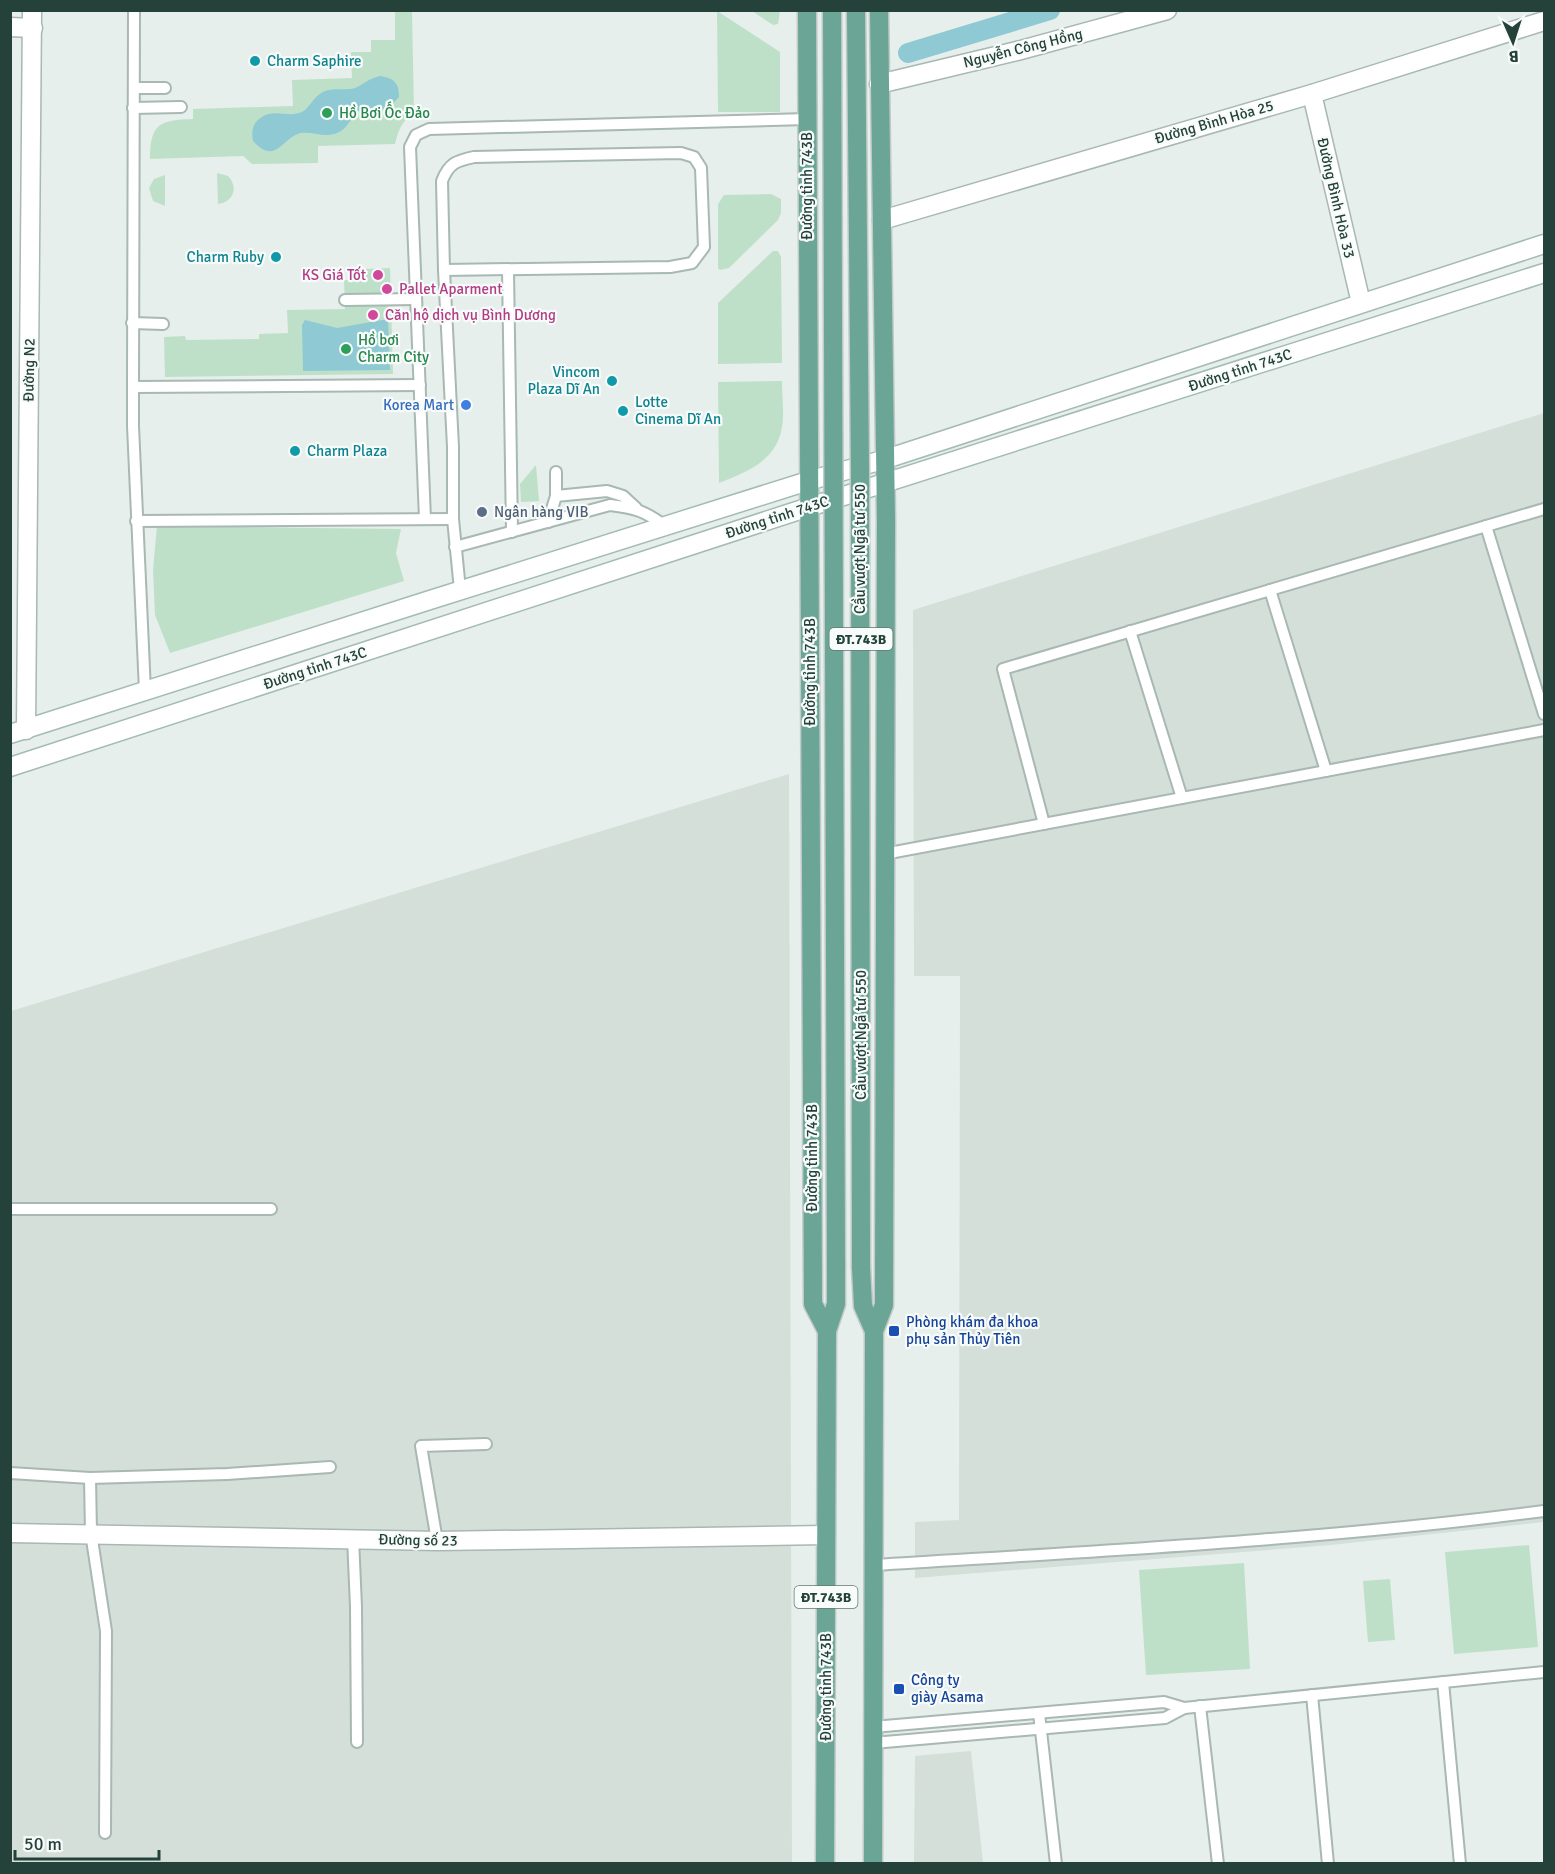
<svg xmlns="http://www.w3.org/2000/svg" width="1555" height="1874" viewBox="0 0 1555 1874" font-family="Signika,sans-serif">
<rect width="100%" height="100%" fill="#e6efeb"/>
<g fill="#d4dfda">
<path d="M 1544,413 L 1544,1522 L 1331,1545 L 915,1578 L 915,1522 L 959,1520 L 960,976 L 914,976 L 913,610 Z"/>
<path d="M 789,774 L 792,1863 L 11,1864 L 11,1011 Z"/>
<path d="M 971,1751 L 983,1863 L 914,1863 L 915,1756 Z"/>
</g>
<g fill="#bfe0c8">
<path d="M 395,11 L 412,11 L 414,112 C 403,120 398,130 395,144 L 318,146 L 318,163 L 252,164 L 243,156 L 150,159 C 150,124 159,120 193,119 L 193,109 L 293,106 L 292,80 L 352,78 L 351,52 L 371,52 L 371,40 L 395,40 Z"/>
<path d="M 717,11 L 780,52 L 780,112 L 718,112 Z"/>
<path d="M 752,11 L 780,11 L 778,24 L 773,25 Z"/>
<path d="M 217,173 L 228,176 C 239,188 233,202 218,204 Z"/>
<path d="M 165,175 L 165,206 L 153,201 L 149,188 L 154,179 Z"/>
<path d="M 771,194 L 781,199 L 781,213 L 778,220 L 729,268 L 720,270 L 718,268 L 718,204 L 724,195 Z"/>
<path d="M 773,251 L 778,251 L 781,257 L 782,363 L 718,364 L 718,303 Z"/>
<path d="M 390,268 L 393,374 L 165,377 L 164,337 L 185,336 L 186,340 L 259,339 L 259,334 L 288,333 L 287,310 L 345,309 L 344,280 L 365,280 L 365,269 Z"/>
<path d="M 782,381 C 782,397 785,417 781,432 C 774,462 744,473 719,483 L 718,382 Z"/>
<path d="M 536,465 L 539,501 L 521,502 L 520,484 Z"/>
<path d="M 157,526 L 401,529 L 396,553 L 404,581 L 170,653 L 155,615 L 153,570 Z"/>
<path d="M 1529,1545 L 1538,1647 L 1454,1654 L 1445,1552 Z"/>
<path d="M 1244,1563 L 1250,1669 L 1146,1675 L 1139,1570 Z"/>
<path d="M 1390,1579 L 1395,1640 L 1368,1642 L 1363,1581 Z"/>
</g>
<g fill="#8ec9d4">
<path d="M 380,76 C 394,78 399,83 399,97 L 388,109 L 358,111 C 350,118 348,128 339,132 C 326,139 314,131 301,133 C 283,136 276,167 253,141 C 251,131 253,122 262,117 C 273,109 286,117 299,113 C 310,110 312,97 323,92 C 333,87 345,91 355,88 C 364,84 370,78 380,76 Z"/>
<path d="M 388,319 L 390,370 L 303,371 L 302,325 L 305,320 L 337,328 Z"/>
</g>
<g fill="none" stroke-linecap="round" stroke-linejoin="round">
<path stroke="#8ec9d4" stroke-width="20" d="M 908,53 L 1050,10"/>
<g stroke="#a8b8b2" stroke-width="14">
<g id="service">
<path d="M 134,88 L 165,88"/>
<path d="M 133,108 L 181,107"/>
<path d="M 681,153 L 694,157 L 701,168 L 704,247 L 692,263 L 670,267 L 444,270 L 442,181 C 449,163 456,161 474,157 Z"/>
<path d="M 444,270 L 453,447 L 453,519 L 460,590"/>
<path d="M 508,270 L 512,532"/>
<path d="M 345,300 L 416,299"/>
<path d="M 132,323 L 163,324"/>
<path d="M 133,387 L 134,10"/>
<path d="M 556,472 L 556,496"/>
<path d="M 425,519 L 410,147 L 416,135 L 429,129 L 807,119"/>
<path d="M 136,521 L 453,519"/>
<path d="M 548,522 L 556,496 L 607,491 L 623,496 L 636,508"/>
<path d="M 1486,526 L 1544,714"/>
<path d="M 455,547 L 610,505 C 635,508 645,511 665,526"/>
<path d="M 1270,590 L 1326,771"/>
<path d="M 1130,631 L 1182,798"/>
<path d="M 145,691 L 133,426 L 133,387 L 420,385"/>
<path d="M 1044,824 L 1003,669 L 1544,509"/>
<path d="M 884,854 L 1544,730"/>
<path d="M 10,1209 L 271,1209"/>
<path d="M 10,1473 L 90,1478 L 91,1533 L 106,1631 L 105,1833"/>
<path d="M 90,1478 L 227,1474 L 330,1467"/>
<path d="M 353,1538 L 356,1607 L 357,1742"/>
<path d="M 437,1541 L 421,1446 L 486,1444"/>
<path d="M 875,1565 C 1098,1551 1322,1540 1544,1511"/>
<path d="M 1443,1682 L 1460,1864"/>
<path d="M 1312,1695 L 1328,1864"/>
<path d="M 1200,1706 L 1218,1864"/>
<path d="M 1039,1713 L 1056,1864"/>
<path d="M 873,1727 L 1164,1702 L 1184,1708"/>
<path d="M 873,1743 L 1165,1718 L 1184,1708 L 1544,1672"/>
</g>
</g>
<g stroke="#a8b8b2" stroke-width="21">
<g id="minor">
<path d="M 10,27 L 33,28"/>
<path d="M 879,84 L 1017,51 L 1167,10"/>
<path d="M 1312,94 L 1361,303"/>
<path d="M 882,220 L 1312,94 L 1544,21"/>
<path d="M 26,730 L 32,10"/>
<path d="M 10,1533 L 437,1541 L 826,1535"/>
</g>
</g>
<g stroke="#a4bbb3" stroke-width="21">
<g id="secondary">
<path d="M 10,734 L 430,600 L 808,481 L 886,459 L 1544,244"/>
<path d="M 10,767 L 809,507 L 1544,273"/>
</g>
</g>
<g stroke="#c2cac8" stroke-width="21">
<g id="primary">
<path d="M 807,10 L 813,1304 L 827,1331"/>
<path d="M 861,1267 L 863,1306 L 874,1331"/>
<path d="M 825,1864 L 827,1331 L 836,1304 L 836,1265"/>
<path d="M 873,1864 L 874,1331 L 884,1305 L 886,521 L 879,10"/>
</g>
</g>
<use href="#service" stroke="#fff" stroke-width="10"/>
<use href="#minor" stroke="#fff" stroke-width="18"/>
<use href="#secondary" stroke="#fff" stroke-width="18"/>
<use href="#primary" stroke="#6aa596" stroke-width="18"/>
<g stroke="#c2cac8" stroke-width="21" stroke-linecap="butt">
<g id="primary-bridge">
<path d="M 832,10 L 836,1265"/>
<path d="M 856,10 L 860,472 L 861,1267"/>
</g>
</g>
<use href="#primary-bridge" stroke="#6aa596" stroke-width="18"/>
</g>
<g fill="#0f9aa8" stroke="#f7fbf9" stroke-width="2">
<circle cx="255" cy="61" r="6"/>
<circle cx="276" cy="257" r="6"/>
<circle cx="612" cy="381" r="6"/>
<circle cx="623" cy="411" r="6"/>
<circle cx="295" cy="451" r="6"/>
</g>
<g fill="#2e9e5b" stroke="#f7fbf9" stroke-width="2">
<circle cx="327" cy="113" r="6"/>
<circle cx="346" cy="349" r="6"/>
</g>
<g fill="#d1479c" stroke="#f7fbf9" stroke-width="2">
<circle cx="378" cy="275" r="6"/>
<circle cx="387" cy="289" r="6"/>
<circle cx="373" cy="315" r="6"/>
</g>
<circle fill="#3f7fe0" stroke="#f7fbf9" stroke-width="2" cx="466" cy="405" r="6"/>
<circle fill="#5c6f8a" stroke="#f7fbf9" stroke-width="2" cx="482" cy="512" r="6"/>
<g fill="#1a4fb4" stroke="#f7fbf9" stroke-width="2">
<rect x="888" y="1325" width="12" height="12" rx="3"/>
<rect x="893" y="1683" width="12" height="12" rx="3"/>
</g>
<g text-anchor="middle" stroke-width="4.5" stroke-linejoin="round" paint-order="stroke">
<g fill="#f7fbf9" stroke="#637a73" stroke-width="1.5">
<rect x="829.5" y="628" width="63" height="22" rx="4.5"/>
<rect x="794.5" y="1586" width="63" height="22" rx="4.5"/>
</g>
<g font-size="14" font-weight="bold" fill="#24423a">
<text x="861" y="644">ĐT.743B</text>
<text x="826" y="1602">ĐT.743B</text>
</g>
<g font-size="15" fill="#24423a" stroke="#f7fbf9">
<text transform="translate(1023 48) rotate(-14)" y="5">Nguyễn Công Hồng</text>
<text transform="translate(1214 122) rotate(-16)" y="5">Đường Bình Hòa 25</text>
<text transform="translate(807 186) rotate(-90)" y="5">Đường tỉnh 743B</text>
<text transform="translate(1336 198) rotate(77)" y="5">Đường Bình Hòa 33</text>
<text transform="translate(29 370) rotate(-89)" y="5">Đường N2</text>
<text transform="translate(1240 370) rotate(-18)" y="5">Đường tỉnh 743C</text>
<text transform="translate(777 517) rotate(-18)" y="5">Đường tỉnh 743C</text>
<text transform="translate(860 549) rotate(-90)" y="5">Cầu vượt Ngã tư 550</text>
<text transform="translate(315 668) rotate(-18)" y="5">Đường tỉnh 743C</text>
<text transform="translate(810 672) rotate(-90)" y="5">Đường tỉnh 743B</text>
<text transform="translate(861 1035) rotate(-90)" y="5">Cầu vượt Ngã tư 550</text>
<text transform="translate(812 1158) rotate(-90)" y="5">Đường tỉnh 743B</text>
<text transform="translate(418 1540) rotate(1)" y="5">Đường số 23</text>
<text transform="translate(826 1687) rotate(-90)" y="5">Đường tỉnh 743B</text>
</g>
<g font-size="15" fill="#0d838f" stroke="#f7fbf9" text-anchor="start">
<text x="267" y="66">Charm Saphire</text>
<text x="264" y="262" text-anchor="end">Charm Ruby</text>
<text x="600" y="377" text-anchor="end">Vincom<tspan x="600" dy="17">Plaza Dĩ An</tspan></text>
<text x="635" y="407">Lotte<tspan x="635" dy="17">Cinema Dĩ An</tspan></text>
<text x="307" y="456">Charm Plaza</text>
</g>
<g font-size="15" fill="#27864d" stroke="#f7fbf9" text-anchor="start">
<text x="339" y="118">Hồ Bơi Ốc Đảo</text>
<text x="358" y="345">Hồ bơi<tspan x="358" dy="17">Charm City</tspan></text>
</g>
<g font-size="15" fill="#b23c85" stroke="#f7fbf9" text-anchor="start">
<text x="366" y="280" text-anchor="end">KS Giá Tốt</text>
<text x="399" y="294">Pallet Aparment</text>
<text x="385" y="320">Căn hộ dịch vụ Bình Dương</text>
</g>
<g font-size="15" fill="#366cbe" stroke="#f7fbf9" text-anchor="end">
<text x="454" y="410">Korea Mart</text>
</g>
<g font-size="15" fill="#4e5e75" stroke="#f7fbf9" text-anchor="start">
<text x="494" y="517">Ngân hàng VIB</text>
</g>
<g font-size="15" fill="#164399" stroke="#f7fbf9" text-anchor="start">
<text x="906" y="1327">Phòng khám đa khoa<tspan x="906" dy="17">phụ sản Thủy Tiên</tspan></text>
<text x="911" y="1685">Công ty<tspan x="911" dy="17">giày Asama</tspan></text>
</g>
</g>
<rect width="1555" height="1874" fill="none" stroke="#24423a" stroke-width="24"/>
<g transform="translate(1513 42) rotate(177)" stroke="#f7fbf9" stroke-width="4.5" paint-order="stroke">
<path d="M0-4.5L10 22L0 15L-10 22Z" fill="#24423a"/>
<text y="-9" font-size="16" font-weight="bold" text-anchor="middle" fill="#24423a">B</text>
</g>
<path d="M15 1850v9h144v-9" fill="none" stroke="#24423a" stroke-width="3"/>
<text x="24" y="1850" font-size="18" fill="#24423a" stroke="#f7fbf9" stroke-width="4.5" paint-order="stroke">50 m</text>
</svg>
